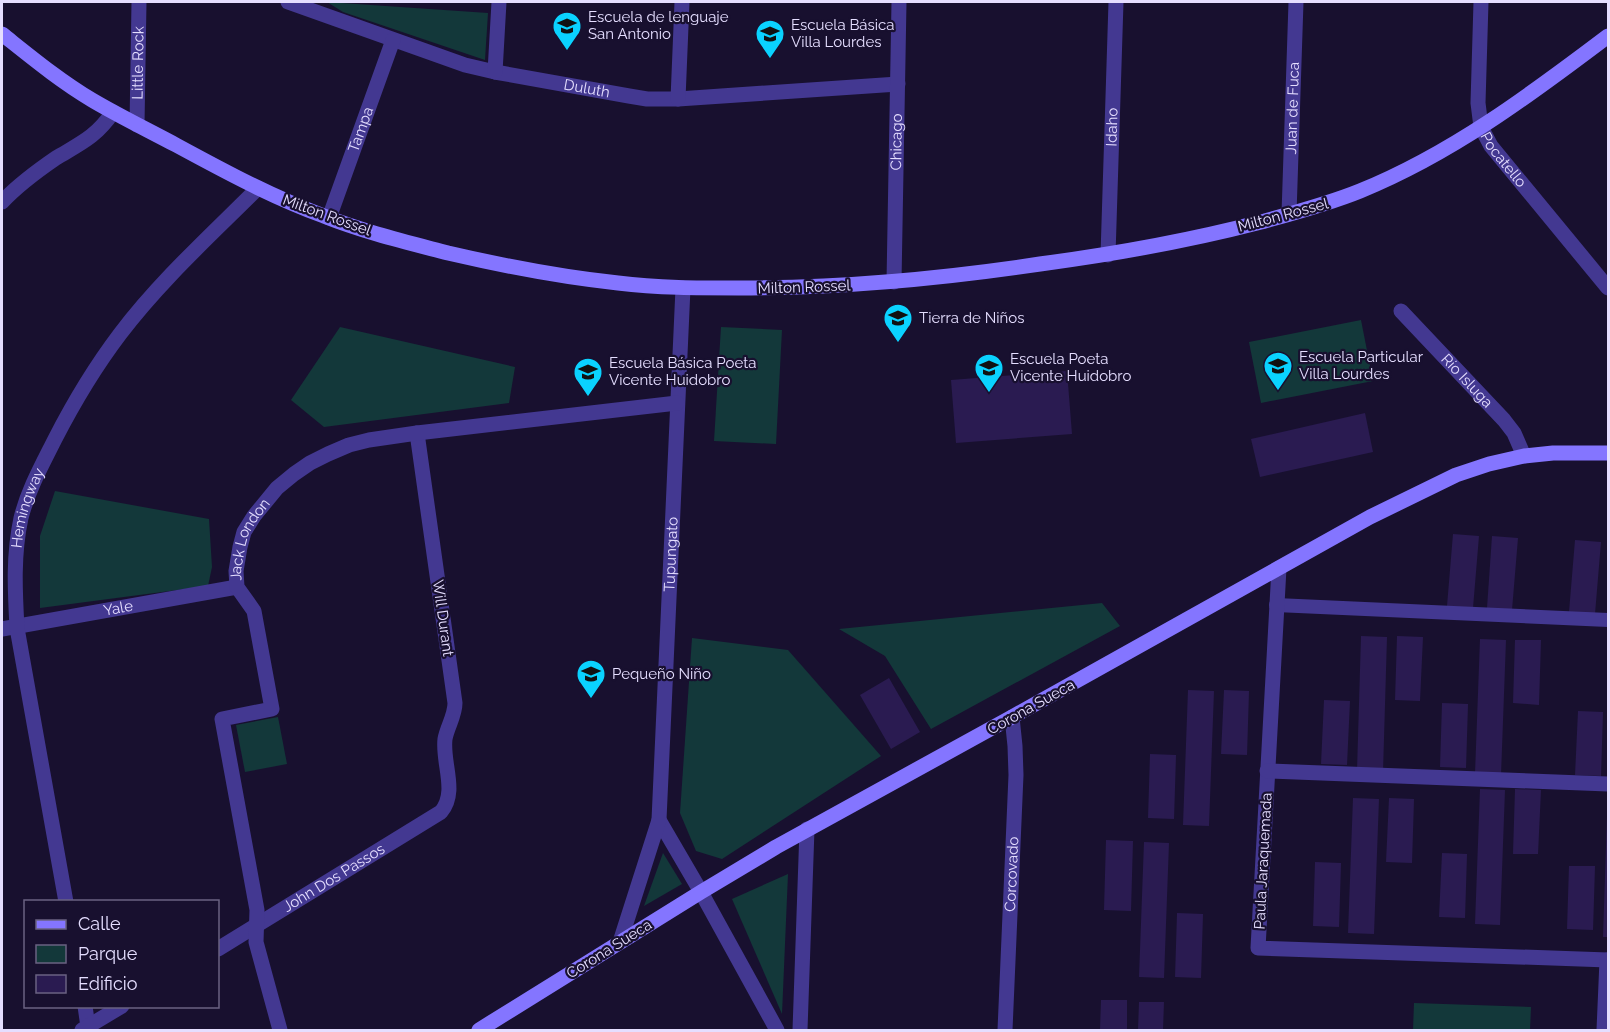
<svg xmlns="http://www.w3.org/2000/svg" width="1610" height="1032" viewBox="0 0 1610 1032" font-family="Raleway,sans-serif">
<rect width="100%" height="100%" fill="#18102f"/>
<g fill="#13383a">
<path d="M 327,2 L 488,13 L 485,60 L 343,12 Z"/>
<path d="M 1361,320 L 1373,381 L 1261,403 L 1249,342 Z"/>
<path d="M 340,327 L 515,367 L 509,403 L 324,427 L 291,400 Z"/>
<path d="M 721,327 L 782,330 L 776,444 L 714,441 Z"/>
<path d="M 55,491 L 209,519 L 212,567 L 208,586 L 40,608 L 40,536 Z"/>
<path d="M 1102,603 L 1120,626 L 931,729 L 885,656 L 839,629 Z"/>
<path d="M 692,638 L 788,650 L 881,756 L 722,859 L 696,851 L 680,813 Z"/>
<path d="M 278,717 L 287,764 L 245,772 L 236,725 Z"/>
<path d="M 663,853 L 682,884 L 644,906 Z"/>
<path d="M 788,874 L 782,1014 L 732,899 Z"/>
<path d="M 1414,1003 L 1531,1007 L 1530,1030 L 1413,1030 Z"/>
</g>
<g fill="#2a1b51">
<path d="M 1067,371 L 1072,434 L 956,443 L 951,380 Z"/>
<path d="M 1365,413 L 1373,452 L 1260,477 L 1251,439 Z"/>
<path d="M 1453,534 L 1479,536 L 1473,608 L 1447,606 Z"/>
<path d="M 1492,536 L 1518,538 L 1512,610 L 1487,608 Z"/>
<path d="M 1575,540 L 1601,542 L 1595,614 L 1569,612 Z"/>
<path d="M 1361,636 L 1387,637 L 1383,772 L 1357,771 Z"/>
<path d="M 1397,636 L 1423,637 L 1420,701 L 1395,700 Z"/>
<path d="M 1480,639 L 1506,640 L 1501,775 L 1475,774 Z"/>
<path d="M 1515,640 L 1541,640 L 1539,705 L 1513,703 Z"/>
<path d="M 889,678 L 920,732 L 891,749 L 860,695 Z"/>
<path d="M 1188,690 L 1214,691 L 1209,826 L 1183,825 Z"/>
<path d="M 1224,690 L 1249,691 L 1247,755 L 1221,754 Z"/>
<path d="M 1324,700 L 1350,701 L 1347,765 L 1321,764 Z"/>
<path d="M 1442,703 L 1468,704 L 1466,768 L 1440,767 Z"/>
<path d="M 1578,711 L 1603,712 L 1601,776 L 1575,775 Z"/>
<path d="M 1150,754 L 1176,755 L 1174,819 L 1148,818 Z"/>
<path d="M 1480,789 L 1505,790 L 1500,925 L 1475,924 Z"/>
<path d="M 1515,789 L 1541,790 L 1538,854 L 1513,854 Z"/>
<path d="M 1353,798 L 1379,799 L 1374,934 L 1348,933 Z"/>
<path d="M 1389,798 L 1414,799 L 1412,863 L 1386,862 Z"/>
<path d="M 1607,816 L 1608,816 L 1608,937 L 1603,937 Z"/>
<path d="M 1106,840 L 1133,841 L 1131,911 L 1104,910 Z"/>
<path d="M 1144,842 L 1169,843 L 1164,978 L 1139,977 Z"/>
<path d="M 1442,853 L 1467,854 L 1465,918 L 1439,917 Z"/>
<path d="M 1315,862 L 1341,863 L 1339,927 L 1313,926 Z"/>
<path d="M 1569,866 L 1595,866 L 1593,930 L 1567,929 Z"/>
<path d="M 1177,913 L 1203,914 L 1201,978 L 1175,977 Z"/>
<path d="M 1101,1000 L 1127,1000 L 1127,1030 L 1100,1030 Z"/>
<path d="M 1139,1002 L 1164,1002 L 1163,1030 L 1138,1030 Z"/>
</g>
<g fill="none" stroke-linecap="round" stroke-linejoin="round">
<path stroke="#433891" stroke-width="14" d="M 1276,605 L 1608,620"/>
<g stroke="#433891" stroke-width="15">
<path id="s1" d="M 288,2 L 465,65 L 495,72 L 629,96 L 647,99 L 678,99 L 898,84"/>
<path id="s2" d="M 1481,2 L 1478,103 L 1481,127 L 1491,146 L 1608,288"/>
<path d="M 495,72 L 499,2"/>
<path d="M 678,99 L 682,2"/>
<path id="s3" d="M 137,125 L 139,2"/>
<path d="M 2,202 C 18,185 37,171 56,158 C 81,143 96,137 113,112"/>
<path id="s4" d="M 1289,214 L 1296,2"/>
<path id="s5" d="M 329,218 L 393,40"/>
<path id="s6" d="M 1108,255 L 1116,2"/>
<path id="s7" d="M 894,282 L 899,2"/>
<path id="s8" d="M 1401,311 L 1504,420 L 1514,433 L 1524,456"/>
<path d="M 1279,568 L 1258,948 L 1608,960"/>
<path id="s9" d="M 2,629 L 237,587"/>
<path d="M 1267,771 L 1608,784"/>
<path d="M 659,820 L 701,892 L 777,1030"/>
<path id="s10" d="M 66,902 L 17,628 C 15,591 13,555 21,518 C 28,490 42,465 55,439 C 74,402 95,367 120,334 C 160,281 211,235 258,188"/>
<path id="s11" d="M 620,942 L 659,820 L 683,288"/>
<path id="s12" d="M 218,949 L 441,812 C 458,792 442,763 445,739 C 447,727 455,716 455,703 L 417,433"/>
<path d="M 85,1006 L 88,1027"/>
<path d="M 82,1030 L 122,1006"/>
<path id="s13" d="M 280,1030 L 256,942 L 257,910 L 222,719 L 272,709 L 254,611 L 237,587 L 236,571 L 240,547 L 244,532 L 254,516 L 277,488 L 294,474 L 310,463 L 328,454 L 349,445 L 369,440 L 417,433 L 677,403"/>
<path d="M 800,1030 L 807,829"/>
<path id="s14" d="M 1005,1030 L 1016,775 L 1015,746 L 1012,717"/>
<path d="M 1604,1030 L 1607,960"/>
</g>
<g stroke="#8475ff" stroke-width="15">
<path d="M 2,34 C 31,57 60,81 92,100 C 119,116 148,130 176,145 C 224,171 272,197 324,216 C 364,232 406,242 448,253 C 504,266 561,277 618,283 C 658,288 699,288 739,288 C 840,288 940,279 1040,264 C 1115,254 1188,241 1261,222 C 1294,213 1328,204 1360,191 C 1451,154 1530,95 1608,36"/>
<path d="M 479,1030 L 701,892 L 776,847 L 1012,717 L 1370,517 L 1456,475 L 1489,464 L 1524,456 L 1553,453 L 1608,453"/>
</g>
</g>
<defs>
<g id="school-pin" transform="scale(1.5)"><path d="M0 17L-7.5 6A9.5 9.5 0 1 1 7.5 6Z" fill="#0ad2ff" stroke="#18102f"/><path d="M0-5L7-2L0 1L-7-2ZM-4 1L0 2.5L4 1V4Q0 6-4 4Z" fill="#111"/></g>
</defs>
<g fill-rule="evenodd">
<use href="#school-pin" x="567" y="26"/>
<use href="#school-pin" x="770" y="34"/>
<use href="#school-pin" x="898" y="318"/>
<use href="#school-pin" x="1278" y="366"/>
<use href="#school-pin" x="989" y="368"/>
<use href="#school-pin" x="588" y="372"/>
<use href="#school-pin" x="591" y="674"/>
</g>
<g text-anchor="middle" stroke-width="4.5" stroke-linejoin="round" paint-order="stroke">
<g font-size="15" fill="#e5deff" stroke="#18102f" text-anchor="start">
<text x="588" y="22">Escuela de lenguaje<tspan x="588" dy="17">San Antonio</tspan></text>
<text x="791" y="30">Escuela Básica<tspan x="791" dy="17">Villa Lourdes</tspan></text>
<text x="919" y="323">Tierra de Niños</text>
<text x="1299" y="362">Escuela Particular<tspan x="1299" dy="17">Villa Lourdes</tspan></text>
<text x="1010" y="364">Escuela Poeta<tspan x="1010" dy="17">Vicente Huidobro</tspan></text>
<text x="609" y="368">Escuela Básica Poeta<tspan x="609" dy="17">Vicente Huidobro</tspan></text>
<text x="612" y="679">Pequeño Niño</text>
</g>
<g font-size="15" fill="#e5deff" stroke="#18102f">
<text dy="5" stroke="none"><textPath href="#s3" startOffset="62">Little Rock</textPath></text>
<text dy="5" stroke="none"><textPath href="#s1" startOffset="312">Duluth</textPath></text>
<text dy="5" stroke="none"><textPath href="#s4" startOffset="106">Juan de Fuca</textPath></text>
<text dy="5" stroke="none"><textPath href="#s6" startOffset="128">Idaho</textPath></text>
<text dy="5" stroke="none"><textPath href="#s5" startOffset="94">Tampa</textPath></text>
<text dy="5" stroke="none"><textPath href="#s7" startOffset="140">Chicago</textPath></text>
<text dy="5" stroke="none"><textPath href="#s2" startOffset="165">Pocatello</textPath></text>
<text transform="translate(327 215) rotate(20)" y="5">Milton Rossel</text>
<text transform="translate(1283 215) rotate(-15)" y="5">Milton Rossel</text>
<text transform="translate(804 287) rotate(-2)" y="5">Milton Rossel</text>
<text dy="5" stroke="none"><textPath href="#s8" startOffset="96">Río Isluga</textPath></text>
<text dy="5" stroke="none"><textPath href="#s10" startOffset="400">Hemingway</textPath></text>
<text dy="5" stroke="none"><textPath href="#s13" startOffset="548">Jack London</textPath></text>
<text dy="5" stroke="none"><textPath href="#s11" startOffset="394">Tupungato</textPath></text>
<text dy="5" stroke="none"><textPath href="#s9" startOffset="118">Yale</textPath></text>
<text transform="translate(443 618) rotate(82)" y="5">Will Durant</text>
<text transform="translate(1031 707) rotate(-29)" y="5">Corona Sueca</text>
<text transform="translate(1263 861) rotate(-87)" y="5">Paula Jaraquemada</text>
<text dy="5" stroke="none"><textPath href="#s14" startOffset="156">Corcovado</textPath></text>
<text dy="5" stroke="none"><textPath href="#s12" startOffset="136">John Dos Passos</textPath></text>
<text transform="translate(609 949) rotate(-32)" y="5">Corona Sueca</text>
</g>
</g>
<rect width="1610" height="1032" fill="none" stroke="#e5deff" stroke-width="6"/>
<rect x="24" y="900" width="195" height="108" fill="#18102f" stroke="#6a6282" stroke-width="1.5"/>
<rect x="36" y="920" width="30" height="9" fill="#8475ff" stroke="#6a6282" stroke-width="1.5"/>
<text x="78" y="930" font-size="18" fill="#e5deff">Calle</text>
<rect x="36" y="945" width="30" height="18" fill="#13383a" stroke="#6a6282" stroke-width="1.5"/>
<text x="78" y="960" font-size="18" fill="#e5deff">Parque</text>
<rect x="36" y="975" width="30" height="18" fill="#2a1b51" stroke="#6a6282" stroke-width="1.5"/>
<text x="78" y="990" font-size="18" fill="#e5deff">Edificio</text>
</svg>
